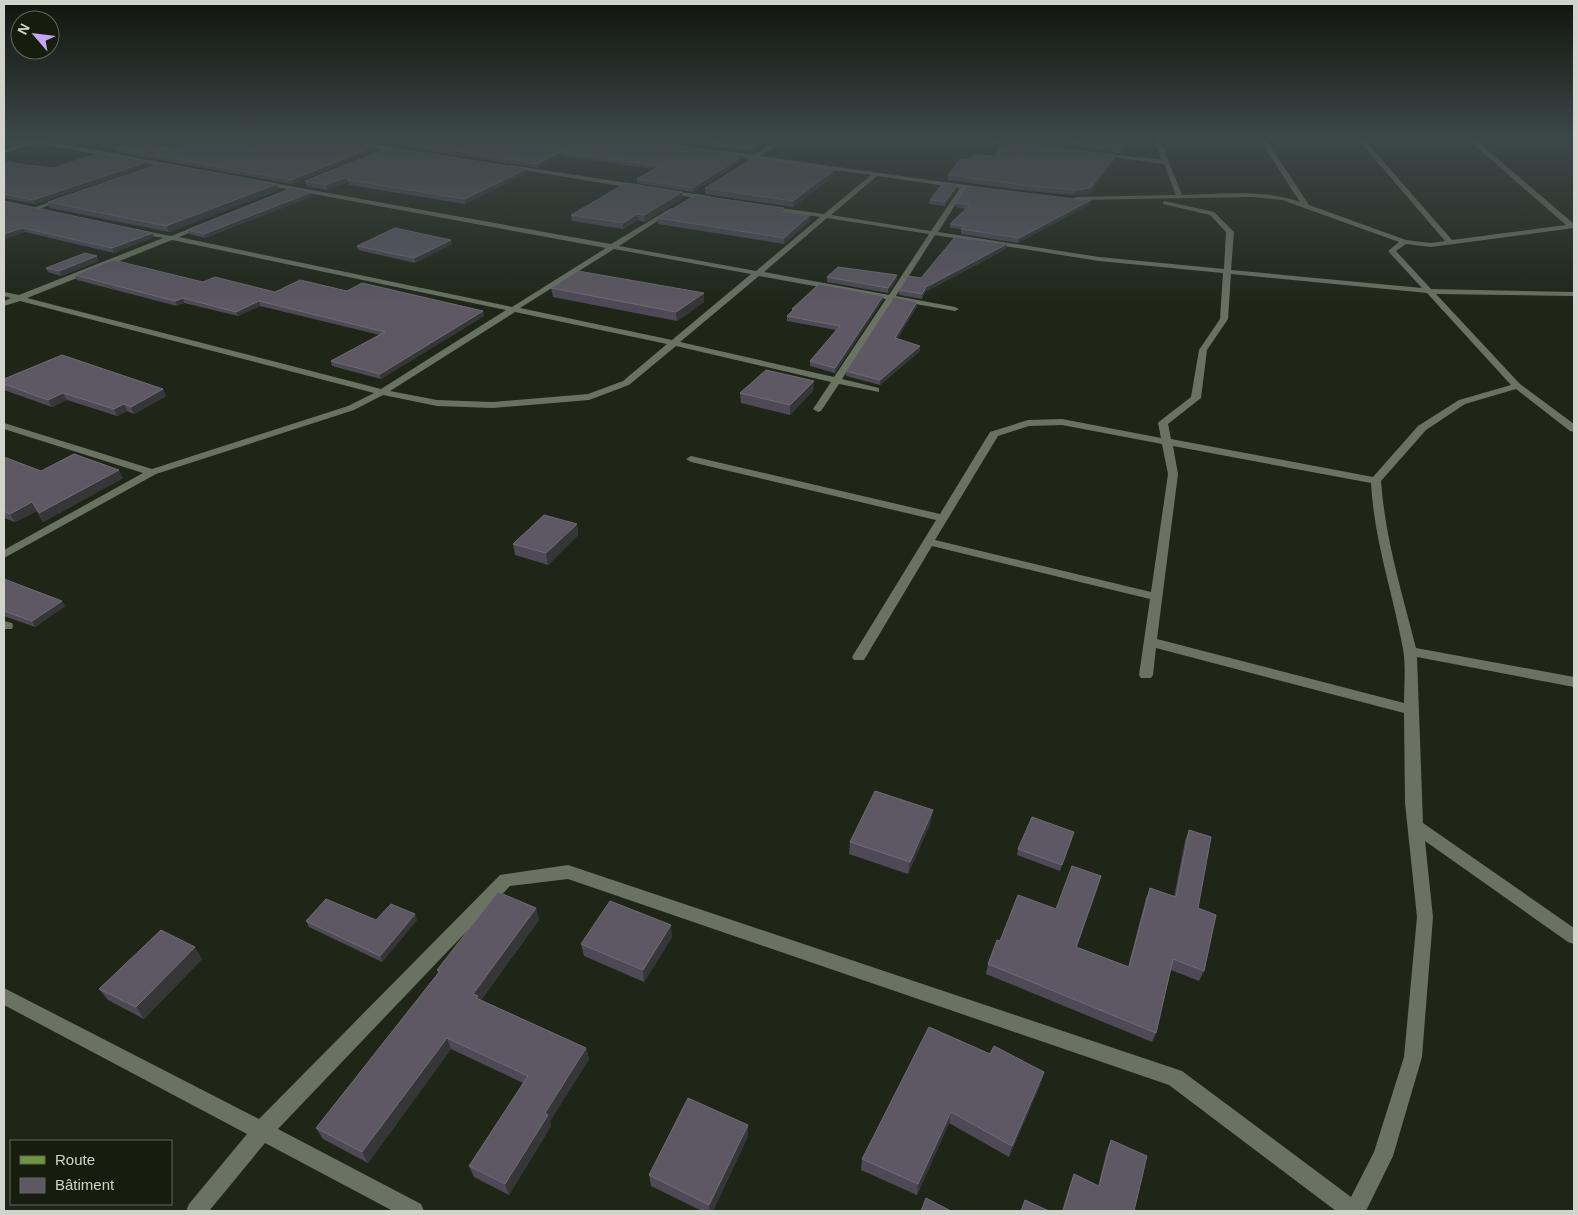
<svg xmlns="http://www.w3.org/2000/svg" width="1578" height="1215" viewBox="0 0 1578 1215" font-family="Helvetica,sans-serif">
<rect width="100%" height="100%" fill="#1f2618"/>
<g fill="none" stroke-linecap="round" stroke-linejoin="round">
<g fill="#6a7362" fill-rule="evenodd">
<path d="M 782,137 L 790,137 L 760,156 L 986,188 L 987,189 L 984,191 L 966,188 L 938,232 L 1099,257 L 1224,269 L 1226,232 L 1210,215 L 1163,204 L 1163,202 L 1165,201 L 1214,212 L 1234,232 L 1231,270 L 1422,288 L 1388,251 L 1399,242 L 1282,200 L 1252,197 L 1074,200 L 1073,199 L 1076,197 L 1176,195 L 1164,164 L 1098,155 L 1101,153 L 1162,160 L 1153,137 L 1159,137 L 1182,195 C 1222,194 1263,189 1300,202 L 1258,137 L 1264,137 L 1309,205 L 1406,240 L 1431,243 L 1445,241 L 1356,137 L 1362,137 L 1452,240 L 1566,225 L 1465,137 L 1472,137 L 1574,224 L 1574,228 L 1431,247 L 1406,244 L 1396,251 L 1431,289 L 1574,292 L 1574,296 L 1436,294 L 1520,384 L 1574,424 L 1574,432 L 1570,431 L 1516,389 L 1465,404 L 1426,430 L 1381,481 C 1385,538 1402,593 1416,648 L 1574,677 L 1574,687 L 1417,657 L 1423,823 L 1574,928 L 1574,944 L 1568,942 L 1425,841 L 1433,917 L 1422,1057 L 1393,1156 L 1366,1211 L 1336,1211 L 1169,1085 L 568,879 L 510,886 L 278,1129 L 421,1204 L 424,1211 L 393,1211 L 265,1143 L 209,1211 L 186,1211 L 189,1204 L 247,1134 L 4,1005 L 4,988 L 259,1119 L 500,875 L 568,865 L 1182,1071 L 1351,1197 L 1374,1152 L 1404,1057 L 1417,917 L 1405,803 L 1404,713 L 1156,648 L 1153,675 L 1151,678 L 1141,678 L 1139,675 L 1150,599 L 932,546 L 864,660 L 854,660 L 852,657 L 936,520 L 691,462 L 686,459 L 691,456 L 940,514 L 990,432 L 1028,420 L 1062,419 L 1161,438 L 1158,423 L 1160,421 L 1191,397 L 1199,350 L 1220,319 L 1223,273 L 1099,261 L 935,235 L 896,296 L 955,307 L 959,309 L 955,311 L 893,300 L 842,379 L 879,388 L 879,392 L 839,384 L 821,411 L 818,412 L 813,409 L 831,382 L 676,346 L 629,385 L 589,400 L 493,408 L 437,406 L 383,395 L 354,410 L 156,474 L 4,558 L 4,550 L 143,473 L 4,429 L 4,423 L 152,469 L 348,406 L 374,393 L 20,301 L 4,306 L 4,301 L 11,298 L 4,296 L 4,292 L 19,295 L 163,238 L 135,233 L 135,229 L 171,236 L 204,223 L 208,225 L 206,226 L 179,237 L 512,307 L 606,248 L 259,184 L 259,182 L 261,181 L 611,244 L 671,208 L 674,210 L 673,211 L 619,246 L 756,271 L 820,217 L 768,209 L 766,208 L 766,206 L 824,214 L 871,175 L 753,160 L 723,153 L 726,151 L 754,155 ZM 877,176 L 960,188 L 931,231 L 831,215 ZM 827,218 L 929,234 L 889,295 L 764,272 ZM 172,240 L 506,310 L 381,389 L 27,298 ZM 614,249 L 751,274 L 672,340 L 520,308 ZM 1231,274 L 1427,293 L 1511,385 L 1459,400 L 1418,426 L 1373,477 L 1171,439 L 1168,424 L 1201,398 L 1207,350 L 1228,319 ZM 759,276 L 886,299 L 834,377 L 680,342 ZM 515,312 L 667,344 L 623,381 L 588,394 L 493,402 L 437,400 L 390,391 ZM 1062,425 L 1162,444 L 1168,474 L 1151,592 L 935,540 L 998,436 L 1029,426 ZM 1173,446 L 1371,483 C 1374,541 1393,593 1403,649 C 1406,666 1404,686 1404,703 L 1157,639 L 1178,474 Z"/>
<path d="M 946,137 L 967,137 L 1022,145 L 1019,147 Z"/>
<path d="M 36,139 L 175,165 L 178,167 L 175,169 L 36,143 L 4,153 L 4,149 Z"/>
<path d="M 360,142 L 405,149 L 408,151 L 405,153 L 358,145 Z"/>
<path d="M 511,165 L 640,185 L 643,187 L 640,189 L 509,168 Z"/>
<path d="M 667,190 L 709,196 L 712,198 L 709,200 L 665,193 L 664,192 Z"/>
<path d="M 63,197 L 68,198 L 36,210 L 31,209 Z"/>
<path d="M 4,621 L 12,623 L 13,626 L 12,629 L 4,629 Z"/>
</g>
<path fill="#71963f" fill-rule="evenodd" d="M 54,137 L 77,137 L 4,146 L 4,142 Z"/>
</g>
<g fill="#4f4957">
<path d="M 333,137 L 414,137 L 388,144 Z"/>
<path d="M 646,137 L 774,137 L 751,152 Z"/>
<path d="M 1009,137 L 1122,137 L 1119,141 L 1126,142 L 1126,145 L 1120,153 L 1008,140 Z"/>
<path d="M 404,143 L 741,159 L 740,159 L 740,162 L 693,192 L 637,183 L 637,179 L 654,169 L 562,156 L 538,168 L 404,147 Z"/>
<path d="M 376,146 L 377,150 L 292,184 L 117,152 L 115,148 Z"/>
<path d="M 1116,155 L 1115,160 L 1089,194 L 1075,195 L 1028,191 L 948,180 L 948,175 L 967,160 L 995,157 Z"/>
<path d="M 4,161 L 19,164 L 53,168 L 147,162 L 149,166 L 35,204 L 4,198 L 4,200 Z"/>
<path d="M 526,169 L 527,173 L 465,204 L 349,185 L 348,182 L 327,190 L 307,186 L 305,181 Z"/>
<path d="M 834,170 L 834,176 L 793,207 L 705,194 L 705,188 Z"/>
<path d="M 957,188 L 945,206 L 929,204 L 930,200 Z"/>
<path d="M 278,190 L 169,232 L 50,208 L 48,202 Z"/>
<path d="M 313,196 L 205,238 L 189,234 L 187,230 Z"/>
<path d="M 683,198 L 645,222 L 638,220 L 623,229 L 572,221 L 571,215 Z"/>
<path d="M 4,201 L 154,237 L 114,253 L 25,232 L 4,239 Z"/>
<path d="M 956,203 L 1090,204 L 1018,243 L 961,234 L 961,229 L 950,228 L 950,224 L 966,209 L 956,207 Z"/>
<path d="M 784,208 L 784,212 L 810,215 L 810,221 L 784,244 L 658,224 L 658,218 Z"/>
<path d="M 452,244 L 415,263 L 358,250 L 357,246 Z"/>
<path d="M 1006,249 L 925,292 L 922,299 L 899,295 L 899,290 L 921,278 Z"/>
<path d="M 99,261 L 61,276 L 48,272 L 46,268 Z"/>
<path d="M 75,275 L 203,282 L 275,292 L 347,291 L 483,311 L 484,316 L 381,379 L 332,366 L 331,361 L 380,335 L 260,306 L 238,316 L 184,303 L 177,306 L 77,280 Z"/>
<path d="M 897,275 L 897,279 L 888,293 L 827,282 L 827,277 Z"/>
<path d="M 551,288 L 704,302 L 677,321 L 553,297 Z"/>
<path d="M 883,300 L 835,373 L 810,366 L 810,361 L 836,330 L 787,321 L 787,316 L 792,312 L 792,309 Z"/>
<path d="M 917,302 L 917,306 L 897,339 L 920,346 L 920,351 L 880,385 L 846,376 L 846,371 Z"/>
<path d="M 4,379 L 163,389 L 166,396 L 134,414 L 127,411 L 117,416 L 67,400 L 52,407 L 4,390 Z"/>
<path d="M 813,391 L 790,415 L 741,403 L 740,393 Z"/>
<path d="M 4,457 L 41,471 L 123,478 L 43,522 L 37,511 L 15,522 L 4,518 Z"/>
<path d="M 577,524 L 578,535 L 548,565 L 515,555 L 513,544 Z"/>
<path d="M 4,579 L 65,606 L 35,627 L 4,616 Z"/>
<path d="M 931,822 L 908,874 L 849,854 L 850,842 Z"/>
<path d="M 1189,830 L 1198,908 L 1204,971 L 1199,981 L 1171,970 L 1156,1033 L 1152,1042 L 986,974 L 988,964 L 1000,941 L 1098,887 L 1077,947 L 1128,967 L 1146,898 L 1150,888 L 1174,897 L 1185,841 Z"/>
<path d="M 1074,832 L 1060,871 L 1017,855 L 1018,849 Z"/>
<path d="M 536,908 L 539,920 L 481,1000 L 586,1048 L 589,1059 L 550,1121 L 551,1126 L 509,1195 L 474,1177 L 469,1166 L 523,1083 L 451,1049 L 368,1163 L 323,1139 L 316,1128 L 438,973 L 437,970 Z"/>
<path d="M 376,920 L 417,920 L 382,962 L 309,927 L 306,921 Z"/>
<path d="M 672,937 L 644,982 L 584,956 L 581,944 Z"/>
<path d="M 202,959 L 144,1019 L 108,1000 L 99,989 Z"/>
<path d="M 990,1054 L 1044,1072 L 1041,1083 L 1009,1157 L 949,1123 L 917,1195 L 861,1170 L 862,1159 Z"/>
<path d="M 748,1125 L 748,1136 L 713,1211 L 702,1211 L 651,1186 L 649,1175 Z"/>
<path d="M 1111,1140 L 1134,1211 L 1062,1211 L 1070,1184 L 1074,1174 L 1098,1186 L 1107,1150 Z"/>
</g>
<g fill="#363538">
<path d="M 399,137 L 414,137 L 388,144 L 387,140 Z"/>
<path d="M 768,137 L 774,137 L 751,152 L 751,149 Z"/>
<path d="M 1126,142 L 1126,145 L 1120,153 L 1121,149 Z"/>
<path d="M 376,146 L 377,150 L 292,184 L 291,180 Z"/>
<path d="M 561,152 L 562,156 L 538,168 L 537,164 Z"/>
<path d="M 741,155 L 740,162 L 693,192 L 692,188 Z"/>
<path d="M 1116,155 L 1115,160 L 1089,194 L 1075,195 L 1076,190 Z"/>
<path d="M 147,162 L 149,166 L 35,204 L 33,200 Z"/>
<path d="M 526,169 L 527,173 L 465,204 L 465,199 Z"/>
<path d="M 834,170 L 834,176 L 793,207 L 793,201 Z"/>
<path d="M 347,177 L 348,182 L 327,190 L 326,185 Z"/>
<path d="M 277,184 L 278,190 L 169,232 L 166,226 Z"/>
<path d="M 957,185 L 957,188 L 945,206 L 945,202 Z"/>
<path d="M 312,192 L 313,196 L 205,238 L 204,234 Z"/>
<path d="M 682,192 L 683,198 L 645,222 L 644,215 Z"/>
<path d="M 1091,200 L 1090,204 L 1018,243 L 1019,238 Z"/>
<path d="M 637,214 L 638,220 L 623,229 L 623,223 Z"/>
<path d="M 810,215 L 810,221 L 784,244 L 784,238 Z"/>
<path d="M 23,228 L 25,232 L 4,239 L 4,234 Z"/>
<path d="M 153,233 L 154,237 L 114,253 L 112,248 Z"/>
<path d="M 451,240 L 452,244 L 415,263 L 414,258 Z"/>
<path d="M 1007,244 L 1006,249 L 925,292 L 922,299 L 922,294 L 926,287 Z"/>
<path d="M 97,256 L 99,261 L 61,276 L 59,271 Z"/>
<path d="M 897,275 L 897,279 L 888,293 L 888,288 Z"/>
<path d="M 704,293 L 704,302 L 677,321 L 676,312 Z"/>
<path d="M 883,296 L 883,300 L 835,373 L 835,368 Z"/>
<path d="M 183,298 L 184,303 L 177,306 L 175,301 Z"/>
<path d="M 259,301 L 260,306 L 238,316 L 236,312 Z"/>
<path d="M 917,302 L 917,306 L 895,343 L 895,338 Z"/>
<path d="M 483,311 L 484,316 L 381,379 L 380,374 Z"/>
<path d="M 920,346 L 920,351 L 880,385 L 880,380 Z"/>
<path d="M 814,381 L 813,391 L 790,415 L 790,405 Z"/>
<path d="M 163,389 L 166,396 L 134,414 L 131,407 Z"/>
<path d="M 63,393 L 67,400 L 52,407 L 48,400 Z"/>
<path d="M 124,404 L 127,411 L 117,416 L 114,409 Z"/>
<path d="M 119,470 L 123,478 L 43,522 L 39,513 Z"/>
<path d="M 32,502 L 37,511 L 15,522 L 10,514 Z"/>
<path d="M 577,524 L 578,535 L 548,565 L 546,553 Z"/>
<path d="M 62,601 L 65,606 L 35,627 L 32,621 Z"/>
<path d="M 933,810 L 931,822 L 908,874 L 910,862 Z"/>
<path d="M 1101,876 L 1098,887 L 1073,957 L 1076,947 Z"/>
<path d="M 536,908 L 539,920 L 479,1002 L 473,994 Z"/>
<path d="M 415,914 L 417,920 L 382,962 L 380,956 Z"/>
<path d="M 671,925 L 672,937 L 644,982 L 643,970 Z"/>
<path d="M 195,947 L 202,959 L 144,1019 L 136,1007 Z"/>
<path d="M 447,1038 L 451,1049 L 368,1163 L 362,1152 Z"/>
<path d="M 586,1048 L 589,1059 L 550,1121 L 551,1126 L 509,1195 L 505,1184 L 545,1113 Z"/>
<path d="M 1044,1072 L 1041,1083 L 1009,1157 L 1012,1146 Z"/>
<path d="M 951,1112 L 949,1123 L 917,1195 L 918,1184 Z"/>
<path d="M 748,1125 L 748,1136 L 713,1211 L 710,1211 L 709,1205 Z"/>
</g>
<g fill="#5d5863" stroke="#6f6c74">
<path d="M 203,137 L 327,137 L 376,146 L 291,180 L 115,148 L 136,142 L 171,148 Z"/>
<path d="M 362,137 L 399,137 L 387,140 Z"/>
<path d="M 417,137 L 628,137 L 741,155 L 736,158 L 740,158 L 692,188 L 637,179 L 660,166 L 561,152 L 537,164 L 404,143 Z"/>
<path d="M 672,137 L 768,137 L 751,149 Z"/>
<path d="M 1017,137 L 1120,137 L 1117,141 L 1126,142 L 1121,149 Z"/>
<path d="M 1005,141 L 1116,155 L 1090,188 L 1076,190 L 1029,186 L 948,175 L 960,159 L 967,160 L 974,154 L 995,157 Z"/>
<path d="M 390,147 L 526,169 L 465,199 L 348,180 L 347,177 L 326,185 L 305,181 Z"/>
<path d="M 100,153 L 147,162 L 33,200 L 4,194 L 4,161 L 19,164 L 53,168 Z"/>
<path d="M 753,158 L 834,170 L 793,201 L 705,188 Z"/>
<path d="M 162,163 L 277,184 L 166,226 L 48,202 Z"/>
<path d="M 626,183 L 682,192 L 644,215 L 637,214 L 623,223 L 571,215 Z"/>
<path d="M 943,183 L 957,185 L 945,202 L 930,200 Z"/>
<path d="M 967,186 L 1075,199 L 1091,199 L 1091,200 L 1019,238 L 961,229 L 964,226 L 950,224 L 970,205 L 956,203 Z"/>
<path d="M 292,188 L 312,192 L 204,234 L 187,230 Z"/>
<path d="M 695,195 L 784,208 L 780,211 L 810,215 L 784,238 L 658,218 Z"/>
<path d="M 4,201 L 153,233 L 112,248 L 23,228 L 4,234 Z"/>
<path d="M 395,228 L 451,240 L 414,258 L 357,246 Z"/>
<path d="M 955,237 L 1007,244 L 926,287 L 922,294 L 899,290 L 908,276 L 921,278 Z"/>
<path d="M 85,253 L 97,256 L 59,271 L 46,268 Z"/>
<path d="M 113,260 L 203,282 L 215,277 L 275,292 L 300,280 L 347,291 L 362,283 L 483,311 L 380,374 L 331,361 L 385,332 L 259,301 L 236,312 L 183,298 L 175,301 L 75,275 Z"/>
<path d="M 838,267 L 897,275 L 888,288 L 827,277 Z"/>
<path d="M 578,271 L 704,293 L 676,312 L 551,288 Z"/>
<path d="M 819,284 L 883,296 L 835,368 L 810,361 L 840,326 L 787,316 L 794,309 L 792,309 Z"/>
<path d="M 894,297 L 917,302 L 895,338 L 920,346 L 880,380 L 846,371 Z"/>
<path d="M 62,355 L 163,389 L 131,407 L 124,404 L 114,409 L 63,393 L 48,400 L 4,384 L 4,379 Z"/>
<path d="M 766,370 L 814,381 L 790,405 L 740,393 Z"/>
<path d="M 74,454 L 119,470 L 39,513 L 32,502 L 10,514 L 4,511 L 4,457 L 41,471 Z"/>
<path d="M 544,515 L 577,524 L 546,553 L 513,544 Z"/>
<path d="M 4,579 L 62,601 L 32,621 L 4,611 Z"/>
<path d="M 875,791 L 933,810 L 910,862 L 850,842 Z"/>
<path d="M 1032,817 L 1074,832 L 1062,865 L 1018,849 Z"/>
<path d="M 1189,830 L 1211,837 L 1198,908 L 1216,915 L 1204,971 L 1173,959 L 1156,1033 L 988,964 L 997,940 L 1000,941 L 1018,895 L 1056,909 L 1072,866 L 1101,876 L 1076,947 L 1129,967 L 1150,888 L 1176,897 Z"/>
<path d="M 498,892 L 536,908 L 473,994 L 478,996 L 476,998 L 586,1048 L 545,1113 L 548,1115 L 505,1184 L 469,1166 L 528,1076 L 447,1038 L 362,1152 L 316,1128 L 440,971 L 437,970 Z"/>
<path d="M 326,899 L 376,920 L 391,904 L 415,914 L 380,956 L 306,921 Z"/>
<path d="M 610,901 L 671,925 L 643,970 L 581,944 Z"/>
<path d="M 161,930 L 195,947 L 136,1007 L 99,989 Z"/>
<path d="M 929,1027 L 990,1054 L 994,1046 L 1044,1072 L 1012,1146 L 951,1112 L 918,1184 L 862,1159 Z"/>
<path d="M 688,1098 L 748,1125 L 709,1205 L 649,1175 Z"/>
<path d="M 1111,1140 L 1147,1156 L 1134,1211 L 1063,1211 L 1074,1174 L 1099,1186 Z"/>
<path d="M 926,1198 L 951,1211 L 921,1211 Z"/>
<path d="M 1025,1200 L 1049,1211 L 1021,1211 Z"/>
</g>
<linearGradient id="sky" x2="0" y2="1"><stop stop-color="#11150d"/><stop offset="0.45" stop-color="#3c4748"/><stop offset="1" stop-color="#3c4748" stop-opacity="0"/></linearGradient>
<rect width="1578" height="307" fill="url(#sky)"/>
<rect width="1578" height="1215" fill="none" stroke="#d0d4cb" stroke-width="10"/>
<rect x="10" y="1140" width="162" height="65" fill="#161d0f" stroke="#60665a"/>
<rect x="20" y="1156" width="25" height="8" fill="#71963f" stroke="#60665a"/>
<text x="55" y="1165" font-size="15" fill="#d0d4cb">Route</text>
<rect x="20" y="1178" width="25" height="15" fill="#5d5863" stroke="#60665a"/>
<text x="55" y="1190" font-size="15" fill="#d0d4cb">Bâtiment</text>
<g transform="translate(35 35) rotate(298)"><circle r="24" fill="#161d0f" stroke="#60665a"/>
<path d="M0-4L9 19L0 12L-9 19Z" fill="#c5a6f0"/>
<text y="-8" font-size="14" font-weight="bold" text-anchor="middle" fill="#d0d4cb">N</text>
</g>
</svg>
